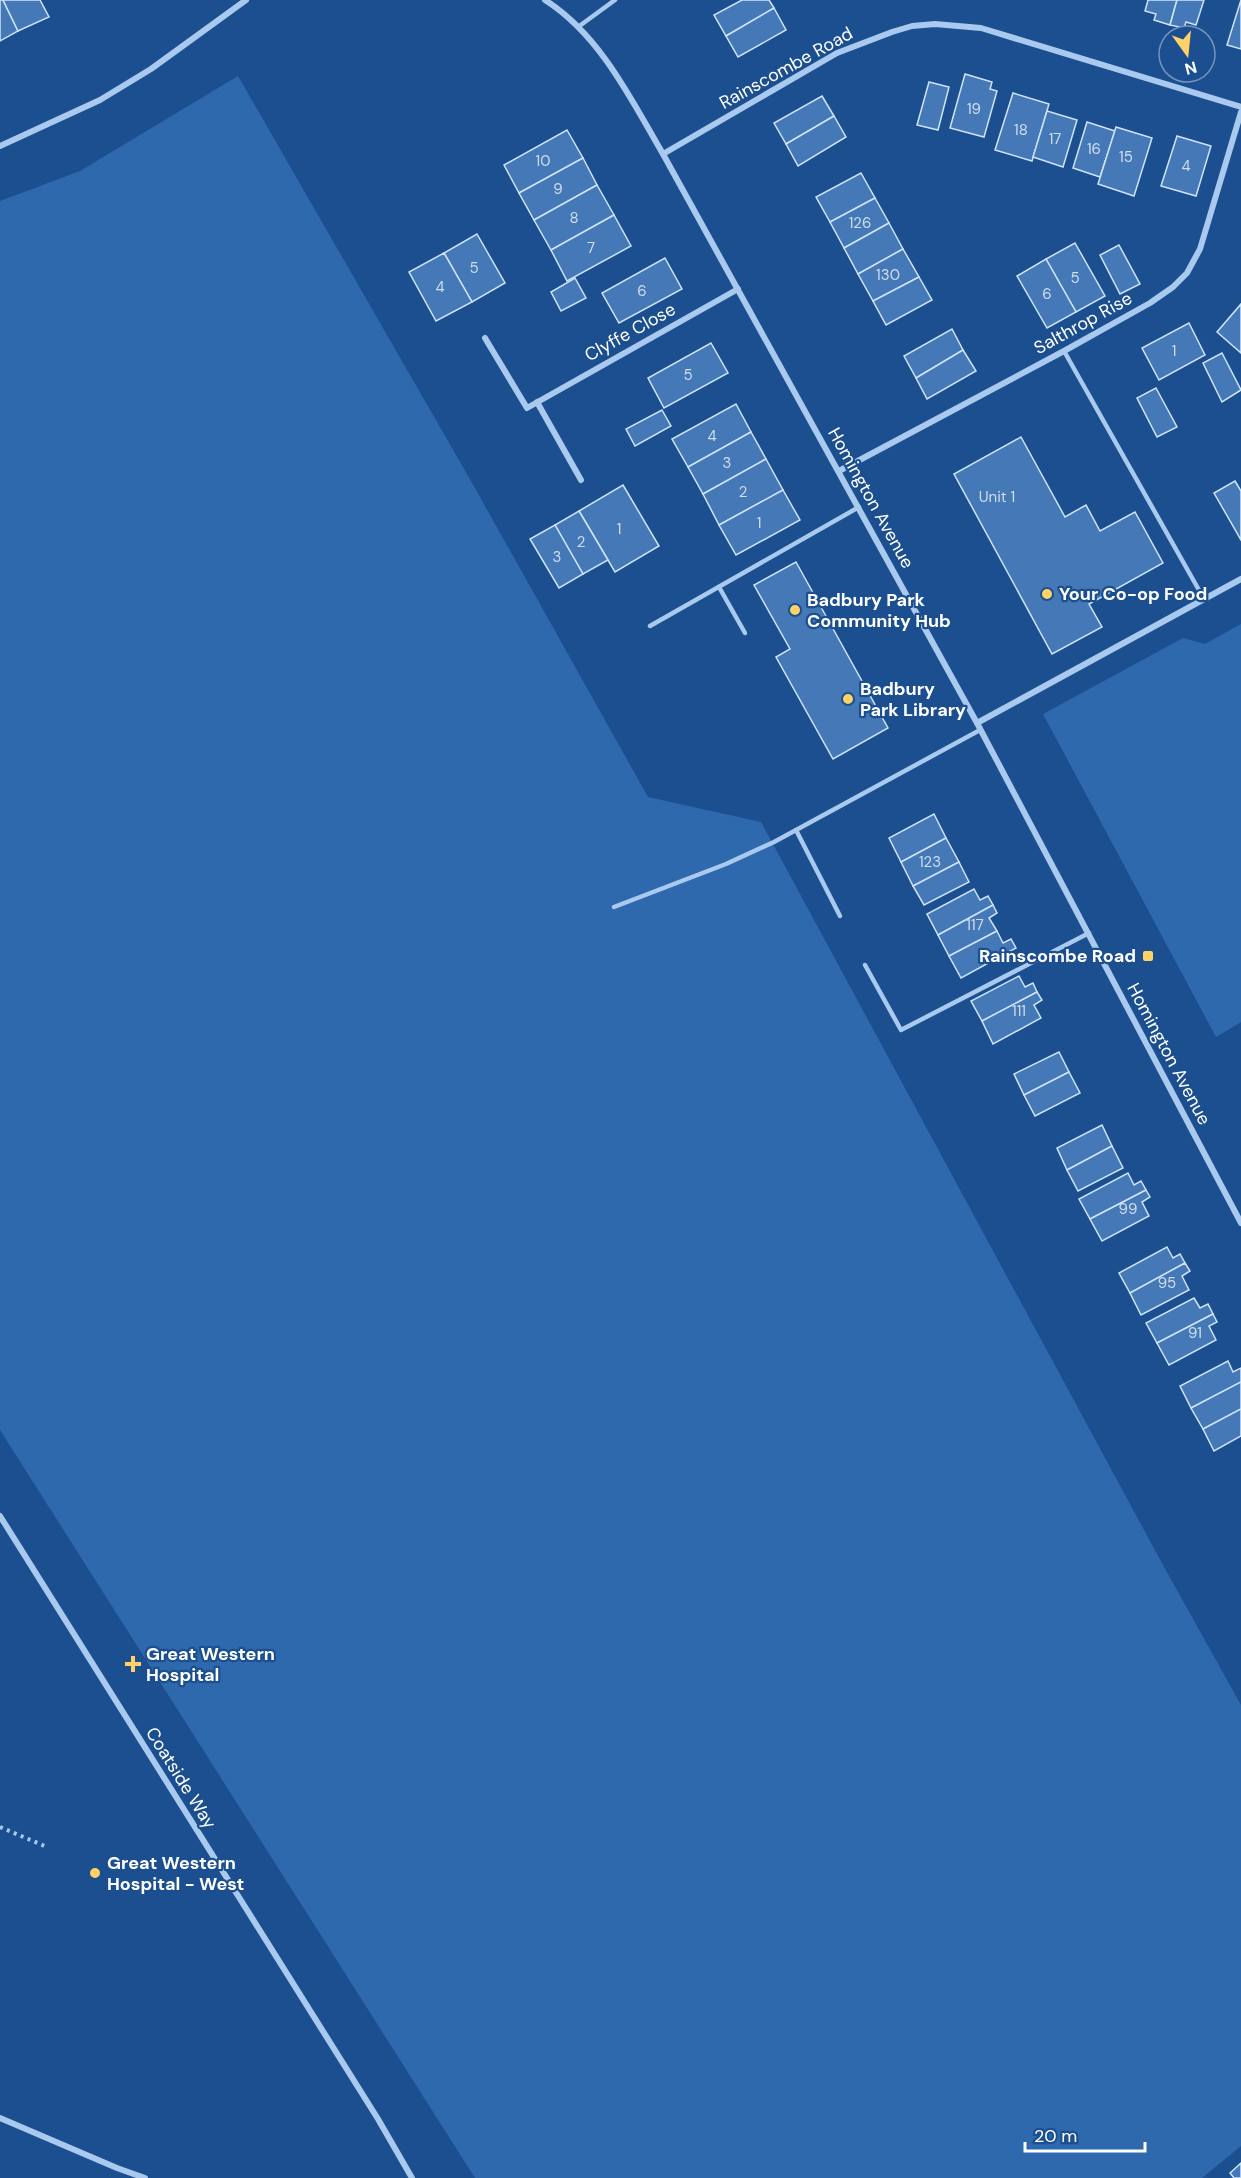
<svg xmlns="http://www.w3.org/2000/svg" width="1241" height="2178" viewBox="0 0 1241 2178" font-family="'DM Sans',sans-serif">
<rect width="100%" height="100%" fill="#1b4f8f"/>
<g fill="#2e69ad">
<path d="M 238,76 L 471,481 L 648,797 L 761,822 L 1163,1565 L 1241,1705 L 1241,2146 L 1202,2178 L 475,2178 L 0,1430 L 0,201 L 80,171 Z"/>
<path d="M 1241,624 L 1241,1022 L 1216,1037 L 1043,714 L 1183,638 L 1205,644 Z"/>
</g>
<g fill="#4478b7" stroke="#cfe3fa" stroke-width="1.5">
<path d="M 0,0 L 3,0 L 18,31 L 0,41 Z"/>
<path d="M 3,0 L 40,0 L 49,17 L 18,31 Z"/>
<path d="M 742,0 L 769,0 L 774,8 L 726,36 L 714,15 Z"/>
<path d="M 1148,0 L 1177,0 L 1170,25 L 1154,20 L 1156,14 L 1145,11 Z"/>
<path d="M 1177,0 L 1204,0 L 1196,25 L 1186,22 L 1184,28 L 1170,25 Z"/>
<path d="M 1241,0 L 1241,49 L 1227,45 Z"/>
<path d="M 774,8 L 786,30 L 738,57 L 726,36 Z"/>
<path d="M 965,74 L 992,82 L 990,89 L 997,91 L 984,137 L 950,128 Z"/>
<path d="M 929,82 L 949,87 L 938,130 L 917,125 Z"/>
<path d="M 1013,93 L 1049,104 L 1032,161 L 995,150 Z"/>
<path d="M 822,96 L 834,116 L 786,144 L 774,123 Z"/>
<path d="M 1047,111 L 1077,120 L 1063,167 L 1033,157 Z"/>
<path d="M 834,116 L 846,137 L 798,166 L 786,144 Z"/>
<path d="M 1087,122 L 1115,131 L 1100,177 L 1073,168 Z"/>
<path d="M 1116,127 L 1152,138 L 1134,196 L 1098,184 Z"/>
<path d="M 567,130 L 583,158 L 519,193 L 504,165 Z"/>
<path d="M 1177,136 L 1211,146 L 1196,196 L 1161,186 Z"/>
<path d="M 583,158 L 597,185 L 534,220 L 519,193 Z"/>
<path d="M 861,173 L 875,198 L 830,222 L 816,197 Z"/>
<path d="M 597,185 L 614,215 L 551,250 L 534,220 Z"/>
<path d="M 875,198 L 889,223 L 844,248 L 830,222 Z"/>
<path d="M 614,215 L 631,246 L 567,281 L 551,250 Z"/>
<path d="M 889,223 L 903,249 L 858,274 L 844,248 Z"/>
<path d="M 477,234 L 505,283 L 472,302 L 444,253 Z"/>
<path d="M 1075,243 L 1105,296 L 1076,312 L 1046,259 Z"/>
<path d="M 1119,245 L 1140,284 L 1120,294 L 1100,255 Z"/>
<path d="M 903,249 L 919,277 L 873,301 L 858,274 Z"/>
<path d="M 444,253 L 472,302 L 436,321 L 409,272 Z"/>
<path d="M 665,258 L 682,289 L 619,323 L 602,293 Z"/>
<path d="M 1046,259 L 1076,312 L 1047,328 L 1017,276 Z"/>
<path d="M 919,277 L 932,300 L 886,325 L 873,301 Z"/>
<path d="M 575,278 L 586,298 L 561,311 L 551,292 Z"/>
<path d="M 1241,304 L 1241,353 L 1217,332 Z"/>
<path d="M 1189,323 L 1205,355 L 1159,380 L 1142,348 Z"/>
<path d="M 952,329 L 963,350 L 916,378 L 904,356 Z"/>
<path d="M 711,343 L 728,373 L 664,408 L 648,378 Z"/>
<path d="M 963,350 L 976,371 L 927,399 L 916,378 Z"/>
<path d="M 1222,353 L 1241,390 L 1222,402 L 1203,363 Z"/>
<path d="M 1156,388 L 1177,427 L 1157,437 L 1137,398 Z"/>
<path d="M 736,404 L 751,432 L 688,467 L 672,439 Z"/>
<path d="M 662,410 L 671,426 L 635,446 L 626,429 Z"/>
<path d="M 751,432 L 766,459 L 703,494 L 688,467 Z"/>
<path d="M 1021,437 L 1065,517 L 1086,505 L 1100,531 L 1135,512 L 1163,563 L 1089,604 L 1102,627 L 1052,654 L 954,474 Z"/>
<path d="M 766,459 L 783,490 L 719,525 L 703,494 Z"/>
<path d="M 1235,481 L 1241,491 L 1241,540 L 1214,493 Z"/>
<path d="M 623,485 L 659,546 L 615,572 L 579,511 Z"/>
<path d="M 783,490 L 800,520 L 736,555 L 719,525 Z"/>
<path d="M 579,511 L 608,560 L 583,574 L 555,525 Z"/>
<path d="M 555,525 L 583,574 L 559,588 L 530,539 Z"/>
<path d="M 796,562 L 888,728 L 833,759 L 776,657 L 790,649 L 754,585 Z"/>
<path d="M 934,814 L 946,838 L 901,862 L 889,838 Z"/>
<path d="M 946,838 L 959,862 L 913,886 L 901,862 Z"/>
<path d="M 959,862 L 969,882 L 924,905 L 913,886 Z"/>
<path d="M 974,889 L 980,900 L 988,896 L 993,905 L 938,935 L 927,914 Z"/>
<path d="M 993,905 L 997,913 L 989,918 L 997,931 L 949,956 L 938,935 Z"/>
<path d="M 997,931 L 1003,943 L 1011,939 L 1016,948 L 961,978 L 949,956 Z"/>
<path d="M 1019,976 L 1025,987 L 1033,983 L 1037,992 L 982,1021 L 971,1001 Z"/>
<path d="M 1037,992 L 1042,1000 L 1034,1005 L 1041,1018 L 993,1044 L 982,1021 Z"/>
<path d="M 1059,1052 L 1069,1072 L 1024,1095 L 1014,1074 Z"/>
<path d="M 1069,1072 L 1080,1093 L 1035,1116 L 1024,1095 Z"/>
<path d="M 1102,1125 L 1112,1146 L 1067,1170 L 1057,1148 Z"/>
<path d="M 1112,1146 L 1123,1168 L 1078,1191 L 1067,1170 Z"/>
<path d="M 1128,1173 L 1134,1185 L 1141,1181 L 1146,1190 L 1090,1219 L 1079,1199 Z"/>
<path d="M 1146,1190 L 1150,1197 L 1142,1202 L 1149,1216 L 1102,1241 L 1090,1219 Z"/>
<path d="M 1167,1247 L 1173,1258 L 1180,1254 L 1185,1263 L 1130,1293 L 1119,1273 Z"/>
<path d="M 1185,1263 L 1190,1271 L 1182,1276 L 1189,1290 L 1141,1315 L 1130,1293 Z"/>
<path d="M 1194,1298 L 1200,1308 L 1208,1304 L 1213,1314 L 1157,1343 L 1146,1323 Z"/>
<path d="M 1213,1314 L 1217,1322 L 1209,1326 L 1216,1340 L 1169,1365 L 1157,1343 Z"/>
<path d="M 1228,1361 L 1233,1372 L 1241,1368 L 1241,1382 L 1191,1408 L 1180,1386 Z"/>
<path d="M 1241,1382 L 1241,1409 L 1203,1429 L 1191,1408 Z"/>
<path d="M 1241,1409 L 1241,1436 L 1214,1451 L 1203,1429 Z"/>
<path d="M 1241,2163 L 1241,2178 L 1234,2178 L 1230,2173 Z"/>
</g>
<g fill="none" stroke-linecap="round" stroke-linejoin="round">
<path stroke="#a9c9ee" stroke-width="4" stroke-dasharray="3 4.5" stroke-linecap="butt" d="M 0,1827 L 47,1847"/>
<g stroke="#a9c9ee" stroke-width="4.5">
<path d="M 578,27 L 615,0"/>
<path d="M 1064,351 L 1204,599"/>
<path d="M 719,587 L 745,633"/>
<path d="M 650,626 L 859,507"/>
<path d="M 796,830 L 840,916"/>
<path d="M 614,907 L 726,864 L 774,842 L 980,730"/>
<path d="M 865,965 L 901,1030 L 1089,933"/>
</g>
<g stroke="#a9c9ee" stroke-width="6">
<path d="M 545,0 C 600,35 631,99 663,154 L 977,723 L 1241,1223"/>
<path d="M 0,146 L 100,100 L 151,69 L 246,0"/>
<path d="M 663,154 L 837,53 L 892,32 L 912,26 L 935,24 L 981,28 L 1241,107"/>
<path d="M 485,338 L 527,408 L 738,289"/>
<path d="M 537,402 L 581,480"/>
<path d="M 839,471 L 1064,351 L 1150,303 L 1173,287 L 1187,273 L 1200,249 L 1241,112"/>
<path d="M 977,723 L 1241,579"/>
<path d="M 0,1516 L 378,2119 L 412,2178"/>
<path d="M 0,2118 L 117,2168 L 145,2178"/>
</g>
</g>
<g fill="#ffd166" stroke="#1b4f8f" stroke-width="2">
<circle cx="1047" cy="594" r="6"/>
<circle cx="795" cy="610" r="6"/>
<circle cx="848" cy="699" r="6"/>
<rect x="1142" y="950" width="12" height="12" rx="3"/>
<path d="M130 1655h6v6h6v6h-6v6h-6v-6h-6v-6h6z"/>
<circle cx="95" cy="1873" r="6"/>
</g>
<g text-anchor="middle" stroke-width="4.5" stroke-linejoin="round" paint-order="stroke">
<g font-size="15" fill="#d0dded">
<text x="974" y="114">19</text>
<text x="1021" y="135">18</text>
<text x="1055" y="144">17</text>
<text x="1094" y="154">16</text>
<text x="1126" y="162">15</text>
<text x="543" y="166">10</text>
<text x="1186" y="171">4</text>
<text x="558" y="194">9</text>
<text x="574" y="223">8</text>
<text x="860" y="228">126</text>
<text x="591" y="253">7</text>
<text x="474" y="273">5</text>
<text x="888" y="280">130</text>
<text x="1075" y="283">5</text>
<text x="440" y="292">4</text>
<text x="642" y="296">6</text>
<text x="1047" y="299">6</text>
<text x="1174" y="356">1</text>
<text x="688" y="380">5</text>
<text x="712" y="441">4</text>
<text x="727" y="468">3</text>
<text x="743" y="497">2</text>
<text x="997" y="502">Unit 1</text>
<text x="759" y="528">1</text>
<text x="619" y="534">1</text>
<text x="581" y="547">2</text>
<text x="557" y="562">3</text>
<text x="930" y="867">123</text>
<text x="975" y="930">117</text>
<text x="1019" y="1016">111</text>
<text x="1128" y="1214">99</text>
<text x="1167" y="1288">95</text>
<text x="1195" y="1338">91</text>
</g>
<g font-size="18" fill="#fff" stroke="#1b4f8f">
<text transform="translate(786 68) rotate(-29)" y="6">Rainscombe Road</text>
<text transform="translate(1083 323) rotate(-29)" y="6">Salthrop Rise</text>
<text transform="translate(630 332) rotate(-29)" y="6">Clyffe Close</text>
<text transform="translate(871 498) rotate(61)" y="6">Homington Avenue</text>
<text transform="translate(1169 1054) rotate(62)" y="6">Homington Avenue</text>
<text transform="translate(181 1778) rotate(58)" y="6">Coatside Way</text>
</g>
<g font-size="18" font-weight="bold" fill="#fff" stroke="#1b4f8f" text-anchor="start">
<text x="1059" y="600">Your Co-op Food</text>
<text x="807" y="606">Badbury Park<tspan x="807" dy="21">Community Hub</tspan></text>
<text x="860" y="695">Badbury<tspan x="860" dy="21">Park Library</tspan></text>
<text x="1136" y="962" text-anchor="end">Rainscombe Road</text>
<text x="146" y="1660">Great Western<tspan x="146" dy="21">Hospital</tspan></text>
<text x="107" y="1869">Great Western<tspan x="107" dy="21">Hospital - West</tspan></text>
</g>
</g>
<g transform="translate(1187 54) rotate(165)"><circle r="28" fill="#1b4f8f" stroke="#7695bc" stroke-width="1.5"/>
<path d="M0-4.5L10 22L0 15L-10 22Z" fill="#ffd166"/>
<text y="-9" font-size="16" font-weight="bold" text-anchor="middle" fill="#ffffff">N</text>
</g>
<path d="M1025 2142v9h120v-9" fill="none" stroke="#ffffff" stroke-width="3"/>
<text x="1034" y="2142" font-size="18" fill="#ffffff" stroke="#1b4f8f" stroke-width="4.5" paint-order="stroke">20 m</text>
</svg>
